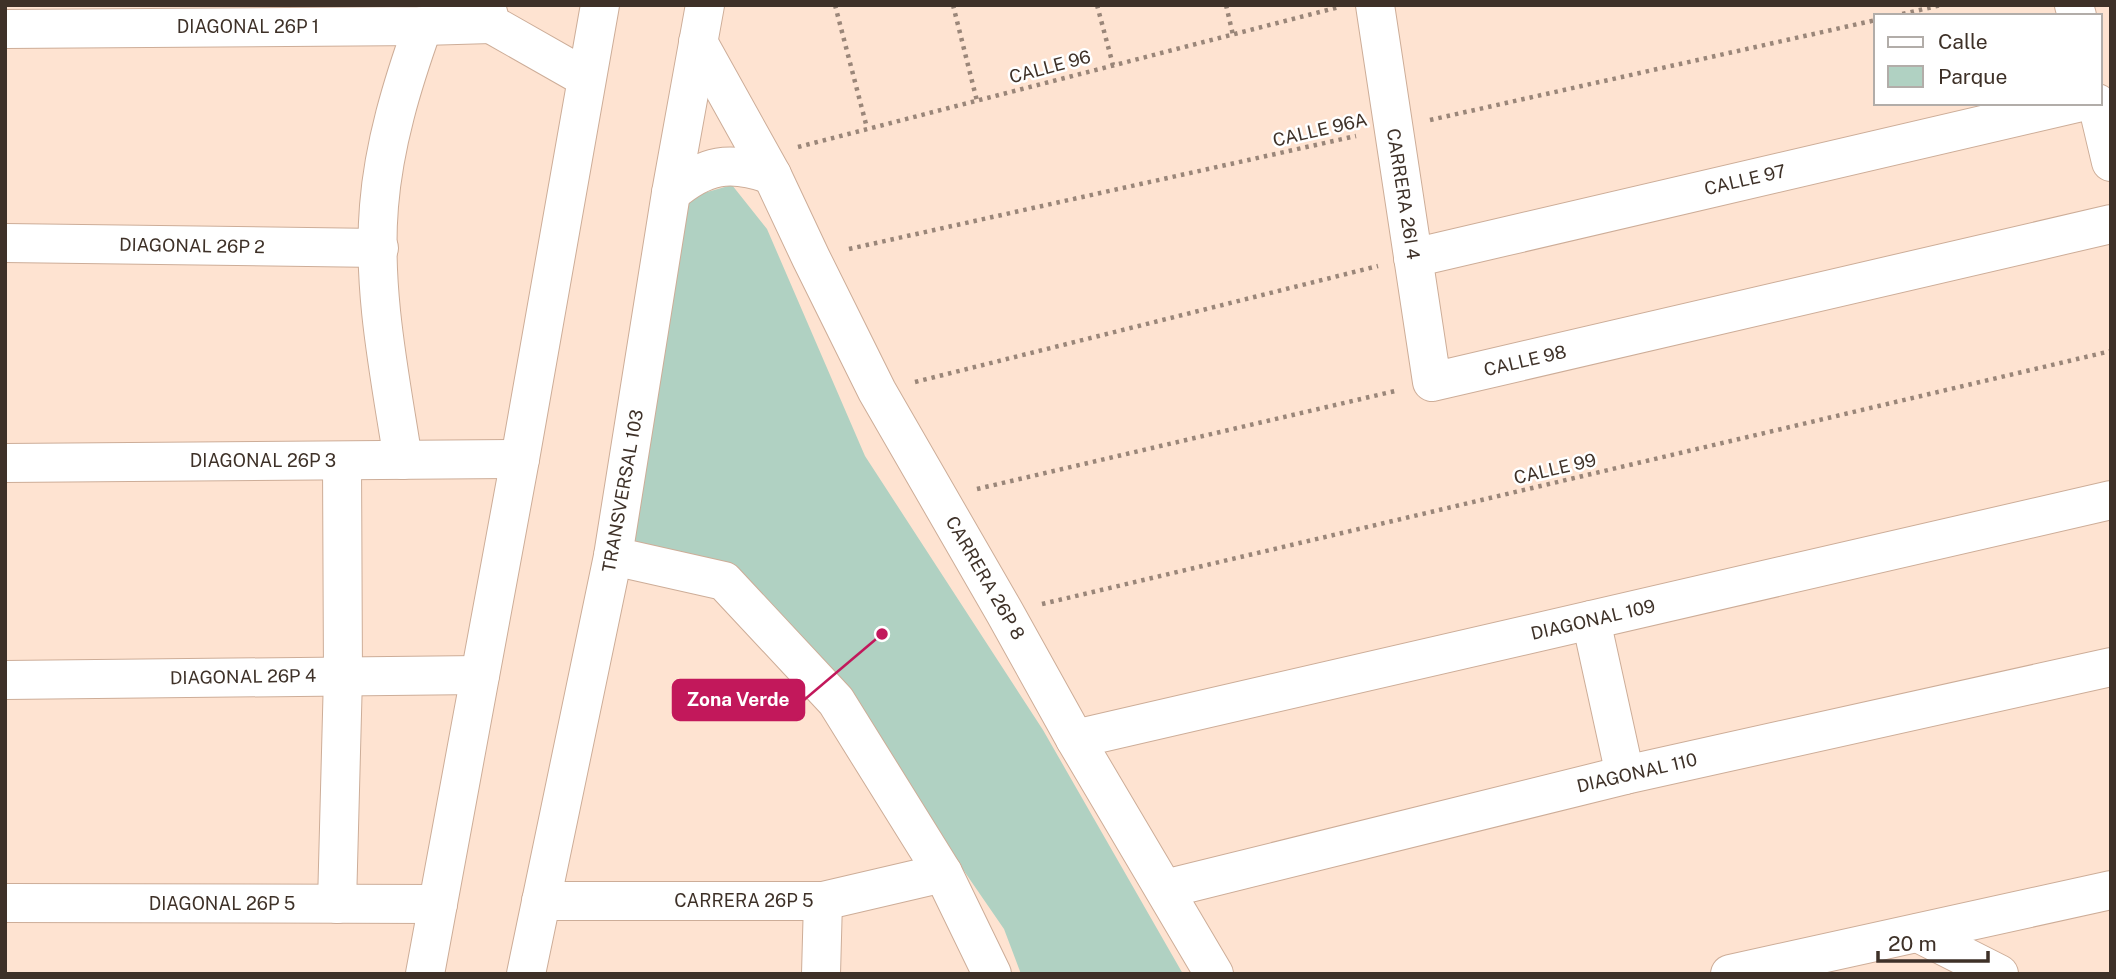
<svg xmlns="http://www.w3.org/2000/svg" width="2116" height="979" viewBox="0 0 2116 979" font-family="'Public Sans',sans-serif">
<rect width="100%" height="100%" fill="#fee3d1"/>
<path fill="#b0d1c2" d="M 732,185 L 767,229 L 865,456 L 1043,730 L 1183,974 L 1021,974 L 1004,929 L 840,691 L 728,576 L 620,552 L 679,200 Z"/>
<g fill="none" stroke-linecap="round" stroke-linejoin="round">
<g stroke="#cdad98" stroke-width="40">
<g id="street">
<path d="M 486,5 L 491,24 L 586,78"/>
<path d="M 1375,5 L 1432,382 L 2111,224"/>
<path d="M 2074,5 L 2077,16"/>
<path d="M 5,29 L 423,26 L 491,24"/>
<path d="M 698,42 L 772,175 L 811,258 L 877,391 L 1005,613 L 1075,739 L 1214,974"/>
<path d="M 2097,103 L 2111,162"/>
<path d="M 671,193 C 705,164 730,160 772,175"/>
<path d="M 5,243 L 379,248"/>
<path d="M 1413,258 L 2077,103"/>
<path d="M 403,460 C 390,376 372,291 379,206 C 384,144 402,85 423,26"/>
<path d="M 5,463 L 520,459"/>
<path d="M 613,556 L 724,581 L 836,701 L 943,873 L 992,974"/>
<path d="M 1591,620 L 1625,775"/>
<path d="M 5,680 L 480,675"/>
<path d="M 1075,739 L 2111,500"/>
<path d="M 1165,889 L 1625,775 L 2111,667"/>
<path d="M 541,901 L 823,901 L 943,873"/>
<path d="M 5,903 L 438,904"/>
<path d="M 337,904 L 343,676 L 342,461"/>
<path d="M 1918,933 L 1999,974"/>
<path d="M 821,974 L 823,901"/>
<path d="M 1730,974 L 2111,890"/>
</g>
</g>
<g stroke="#cdad98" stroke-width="40">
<g id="secondary">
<path d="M 425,974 L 520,459 L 600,5"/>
<path d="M 526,974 L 613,556 L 671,193 L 705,5"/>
</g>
</g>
<g stroke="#9a8679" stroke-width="4.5" stroke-dasharray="3.5 5" stroke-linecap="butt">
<path d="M 835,5 L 867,128"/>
<path d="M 953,5 L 977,101"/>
<path d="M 1097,5 L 1113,65"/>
<path d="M 1226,5 L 1233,35"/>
<path d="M 1894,16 L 1941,5"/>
<path d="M 1430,120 L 1876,20"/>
<path d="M 798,147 L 1339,7"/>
<path d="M 849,249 L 1356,136"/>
<path d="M 915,382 L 1378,266"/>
<path d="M 977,489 L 1395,391"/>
<path d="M 1042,604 L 2111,351"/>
</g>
<use href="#street" stroke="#fff" stroke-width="38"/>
<use href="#secondary" stroke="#fff" stroke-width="38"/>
</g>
<g text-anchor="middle" stroke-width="5" stroke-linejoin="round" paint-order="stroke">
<g font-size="18" fill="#3e3128" stroke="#fff">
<text x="248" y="33">DIAGONAL 26P 1</text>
<text transform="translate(1050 67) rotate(-15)" y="6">CALLE 96</text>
<text transform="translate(1320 130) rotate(-13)" y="6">CALLE 96A</text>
<text transform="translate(1745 180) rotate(-13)" y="6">CALLE 97</text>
<text transform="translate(1403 194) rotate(81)" y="6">CARRERA 26I 4</text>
<text transform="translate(192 246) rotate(1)" y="6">DIAGONAL 26P 2</text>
<text transform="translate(1525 361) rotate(-13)" y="6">CALLE 98</text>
<text x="263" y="467">DIAGONAL 26P 3</text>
<text transform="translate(1555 469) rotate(-13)" y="6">CALLE 99</text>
<text transform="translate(623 491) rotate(-80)" y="6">TRANSVERSAL 103</text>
<text transform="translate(985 578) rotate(60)" y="6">CARRERA 26P 8</text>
<text transform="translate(1593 620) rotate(-13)" y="6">DIAGONAL 109</text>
<text transform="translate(243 677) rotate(-1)" y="6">DIAGONAL 26P 4</text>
<text transform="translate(1637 773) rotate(-13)" y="6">DIAGONAL 110</text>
<text x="744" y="907">CARRERA 26P 5</text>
<text x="222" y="910">DIAGONAL 26P 5</text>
</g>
</g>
<path fill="none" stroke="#c2185b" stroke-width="2.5" d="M882 634L804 700"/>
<circle fill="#c2185b" stroke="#fff" stroke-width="2.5" cx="882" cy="634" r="7"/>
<rect fill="#c2185b" stroke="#c2185b" stroke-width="2.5" x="673" y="680" width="131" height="40" rx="7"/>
<g font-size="19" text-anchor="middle" font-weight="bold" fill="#fff">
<text x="738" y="706">Zona Verde</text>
</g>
<rect width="2116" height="979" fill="none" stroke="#3e3128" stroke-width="14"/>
<rect x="1874" y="14" width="228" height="91" fill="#ffffff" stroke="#b2ada9" stroke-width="2"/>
<rect x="1888" y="37" width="35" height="10" fill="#ffffff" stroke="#b2ada9" stroke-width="2"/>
<text x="1938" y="49" font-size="21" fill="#3e3128">Calle</text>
<rect x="1888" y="66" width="35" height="21" fill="#b0d1c2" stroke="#b2ada9" stroke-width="2"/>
<text x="1938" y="84" font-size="21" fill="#3e3128">Parque</text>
<path d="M1878 951v10h110v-10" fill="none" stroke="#3e3128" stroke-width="3.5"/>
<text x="1888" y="951" font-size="21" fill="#3e3128" stroke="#ffffff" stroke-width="5" paint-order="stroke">20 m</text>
</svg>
